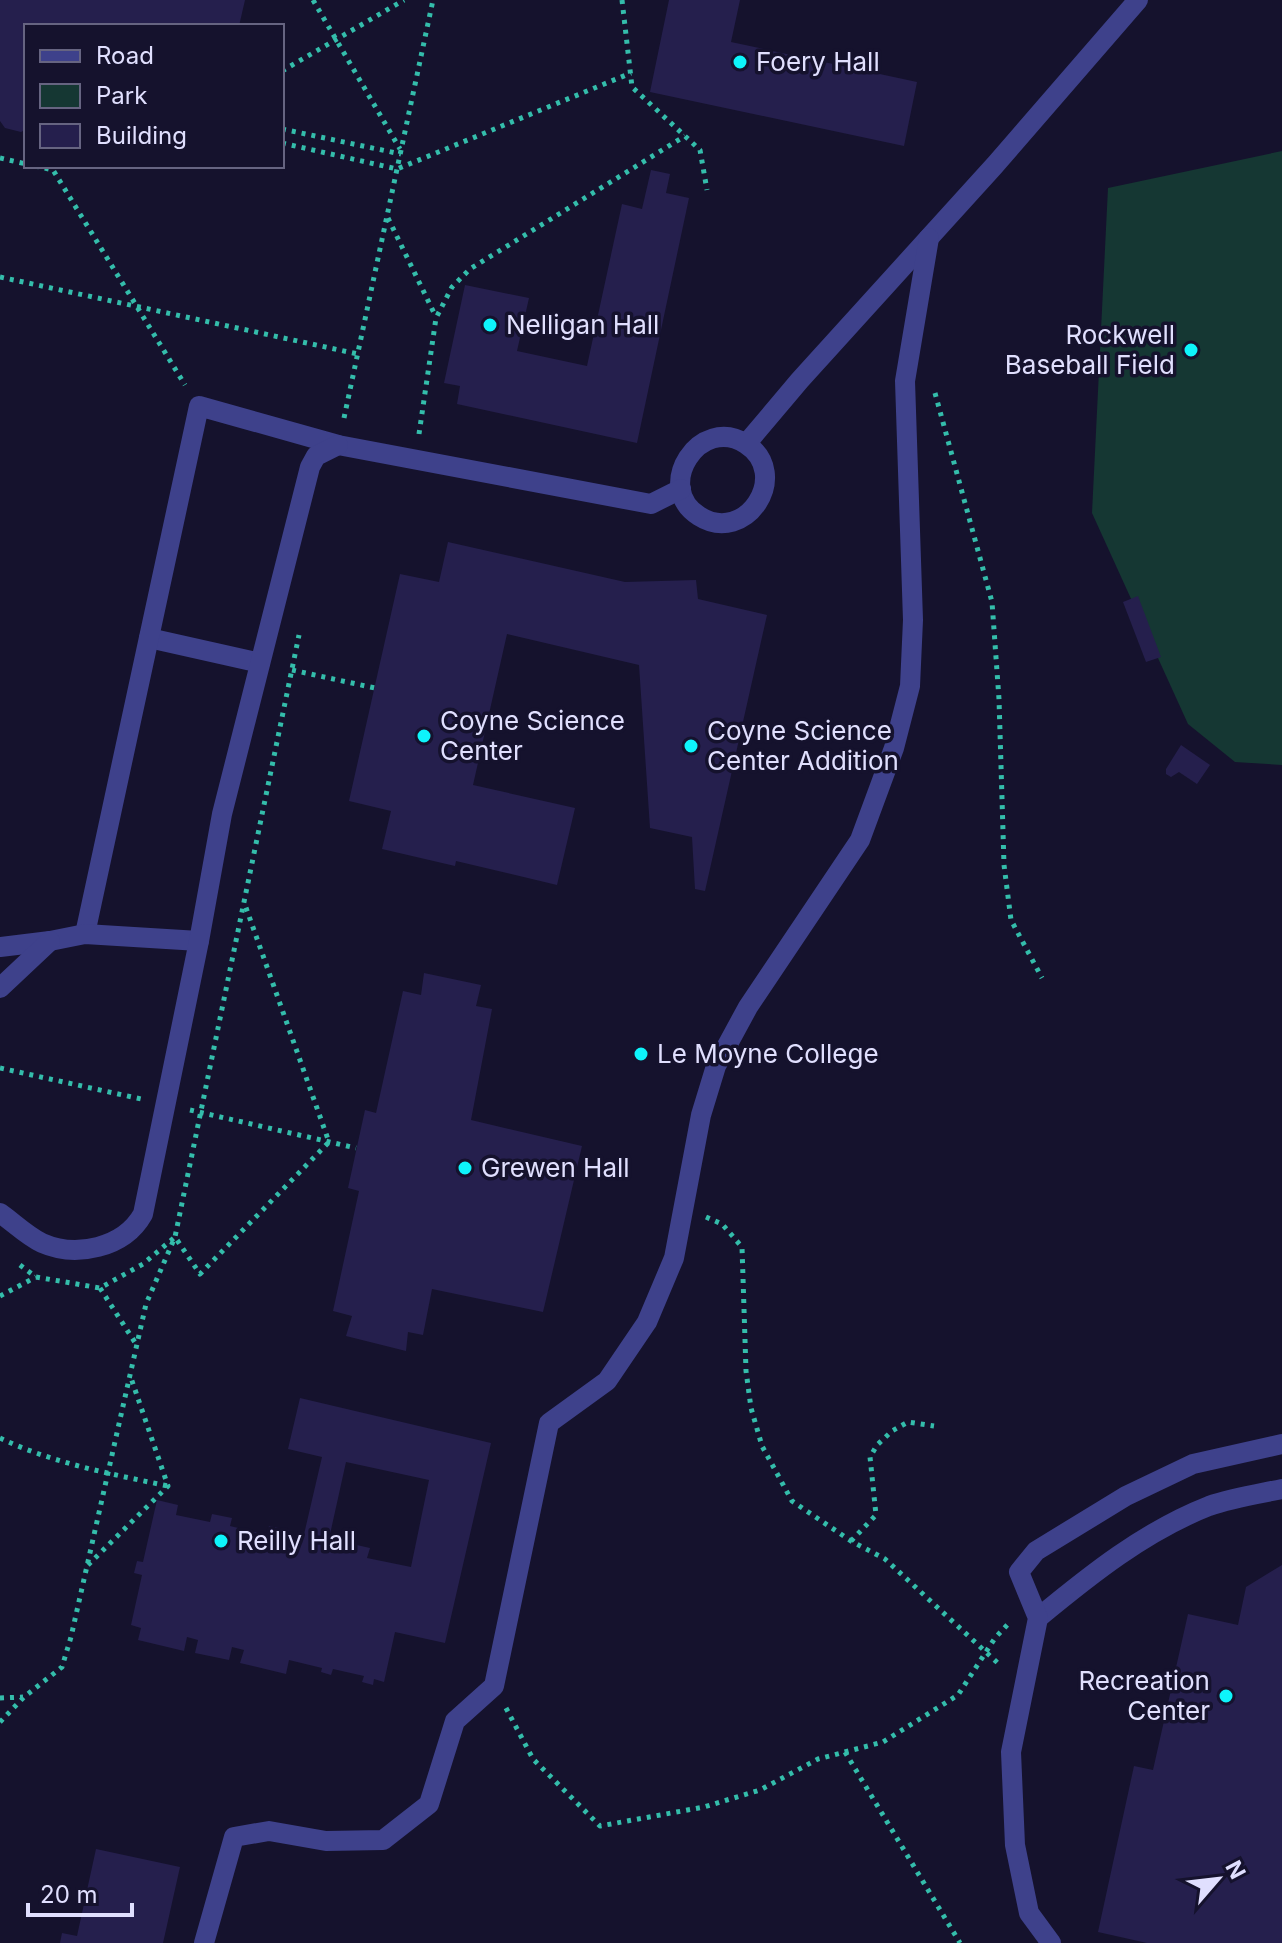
<svg xmlns="http://www.w3.org/2000/svg" width="1282" height="1943" viewBox="0 0 1282 1943" font-family="Inter,sans-serif">
<rect width="100%" height="100%" fill="#15122d"/>
<path fill="#153733" d="M 1282,151 L 1282,765 L 1235,762 L 1188,724 L 1092,513 L 1108,188 Z"/>
<g fill="#251f4d" fill-rule="evenodd">
<path d="M 0,0 L 245,0 L 239,26 L 26,26 L 26,129 L 21,132 L 5,128 L 0,121 Z"/>
<path d="M 669,0 L 740,0 L 731,42 L 917,82 L 904,146 L 650,92 Z"/>
<path d="M 651,170 L 670,174 L 666,193 L 689,198 L 637,443 L 457,404 L 460,386 L 444,383 L 465,285 L 529,298 L 517,351 L 587,366 L 622,204 L 642,209 Z"/>
<path d="M 448,542 L 625,582 L 696,580 L 698,599 L 767,615 L 705,891 L 695,889 L 692,837 L 650,828 L 639,665 L 507,634 L 473,785 L 575,808 L 557,885 L 456,861 L 455,866 L 382,849 L 391,811 L 349,801 L 400,574 L 439,582 Z"/>
<path d="M 1138,596 L 1161,657 L 1146,662 L 1123,602 Z"/>
<path d="M 1181,745 L 1210,765 L 1197,784 L 1179,772 L 1171,777 L 1166,774 L 1166,769 Z"/>
<path d="M 424,973 L 481,985 L 476,1006 L 492,1009 L 471,1120 L 582,1146 L 543,1312 L 432,1289 L 423,1335 L 408,1332 L 406,1351 L 346,1336 L 352,1316 L 333,1311 L 359,1191 L 348,1188 L 365,1110 L 376,1113 L 403,991 L 421,995 Z"/>
<path d="M 300,1398 L 491,1443 L 445,1643 L 395,1632 L 384,1682 L 374,1679 L 373,1685 L 362,1682 L 364,1676 L 333,1669 L 331,1675 L 321,1672 L 322,1668 L 289,1660 L 286,1674 L 240,1663 L 244,1650 L 232,1647 L 229,1660 L 195,1653 L 198,1640 L 187,1637 L 184,1651 L 138,1640 L 141,1628 L 131,1625 L 142,1575 L 134,1573 L 137,1561 L 143,1562 L 157,1500 L 178,1505 L 176,1515 L 210,1522 L 212,1514 L 232,1518 L 230,1526 L 267,1535 L 269,1526 L 289,1530 L 287,1539 L 302,1543 L 322,1457 L 288,1449 ZM 346,1462 L 429,1480 L 411,1567 L 367,1558 L 370,1548 L 348,1543 L 346,1552 L 327,1548 Z"/>
<path d="M 1282,1565 L 1282,1943 L 1147,1943 L 1098,1932 L 1134,1766 L 1153,1770 L 1188,1614 L 1238,1625 L 1246,1587 Z"/>
<path d="M 96,1849 L 180,1867 L 163,1943 L 60,1943 L 62,1933 L 77,1936 Z"/>
</g>
<g fill="none" stroke-linecap="round" stroke-linejoin="round">
<g stroke="#34bdab" stroke-width="5" stroke-dasharray="4 6" stroke-linecap="butt">
<path d="M 313,0 L 400,149"/>
<path d="M 622,0 L 632,87 L 700,150 L 707,190"/>
<path d="M 282,71 L 404,0"/>
<path d="M 282,129 L 401,154"/>
<path d="M 282,143 L 397,169 L 631,73"/>
<path d="M 0,158 L 26,164"/>
<path d="M 35,166 L 53,170 L 185,385"/>
<path d="M 388,218 L 436,317"/>
<path d="M 0,277 L 358,354"/>
<path d="M 935,393 L 992,602 L 999,699 L 1004,865 L 1011,920 L 1042,978"/>
<path d="M 344,418 L 433,0"/>
<path d="M 419,434 L 436,318 L 452,287 L 470,269 L 685,136"/>
<path d="M 292,670 L 375,688"/>
<path d="M 0,1068 L 141,1099"/>
<path d="M 190,1110 L 356,1148"/>
<path d="M 706,1217 L 722,1224 L 742,1247 L 746,1371 L 751,1408 L 762,1446 L 792,1501 L 851,1541 L 885,1559 L 1001,1666"/>
<path d="M 20,1265 L 36,1277 L 100,1288 L 143,1264 L 175,1237 L 200,1274 L 329,1142 L 244,902"/>
<path d="M 100,1288 L 136,1344"/>
<path d="M 0,1296 L 36,1277"/>
<path d="M 0,1438 C 52,1463 111,1474 168,1486"/>
<path d="M 851,1541 L 876,1515 L 870,1457 L 877,1445 L 892,1431 L 908,1422 L 934,1426"/>
<path d="M 88,1565 L 168,1486 L 131,1378"/>
<path d="M 0,1698 L 23,1697"/>
<path d="M 506,1708 L 533,1759 L 600,1826 L 704,1807 L 760,1790 L 818,1759 L 883,1742 L 958,1695 L 995,1638 L 1009,1623"/>
<path d="M 0,1722 L 24,1697 L 62,1667 L 71,1637 L 146,1304 L 175,1237 L 299,635"/>
<path d="M 845,1752 L 960,1943"/>
</g>
<g stroke="#3e418b" stroke-width="20">
<path d="M 746,444 C 792,474 746,546 699,516 C 653,487 700,414 746,444 L 800,380 L 995,165 L 1138,0"/>
<path d="M 149,638 L 260,663"/>
<path d="M 85,934 L 199,406 L 338,445 L 651,504 L 681,489"/>
<path d="M 0,947 L 50,941 L 85,934 L 199,941"/>
<path d="M 0,988 L 50,941"/>
<path d="M 0,1213 C 13,1222 27,1236 42,1243 C 76,1258 124,1248 143,1214 L 199,941 L 222,814 L 310,467 L 316,456 L 338,445"/>
<path d="M 1038,1618 C 1090,1575 1145,1531 1209,1506 C 1232,1498 1258,1494 1282,1489"/>
<path d="M 204,1943 L 234,1837 L 269,1831 L 326,1841 L 383,1840 L 429,1804 L 455,1721 L 494,1686 L 549,1423 L 607,1381 L 647,1322 L 674,1258 L 701,1115 L 716,1066 L 748,1007 L 860,840 L 894,748 L 910,686 L 913,620 L 905,381 L 929,238"/>
<path d="M 1051,1943 L 1029,1913 L 1015,1845 L 1011,1752 L 1038,1618 L 1019,1572 L 1036,1551 L 1126,1496 L 1193,1464 L 1282,1444"/>
</g>
</g>
<g fill="#0ef4fb" stroke="#15122d" stroke-width="3">
<circle cx="740" cy="62" r="8"/>
<circle cx="490" cy="325" r="8"/>
<circle cx="1191" cy="350" r="8"/>
<circle cx="424" cy="736" r="8"/>
<circle cx="691" cy="746" r="8"/>
<circle cx="641" cy="1054" r="8"/>
<circle cx="465" cy="1168" r="8"/>
<circle cx="221" cy="1541" r="8"/>
<circle cx="1226" cy="1696" r="8"/>
</g>
<g text-anchor="middle" stroke-width="7" stroke-linejoin="round" paint-order="stroke">
<g font-size="26" fill="#e0dffe" stroke="#15122d" text-anchor="start">
<text x="756" y="71">Foery Hall</text>
<text x="506" y="334">Nelligan Hall</text>
<text x="1175" y="344" text-anchor="end">Rockwell<tspan x="1175" dy="30">Baseball Field</tspan></text>
<text x="440" y="730">Coyne Science<tspan x="440" dy="30">Center</tspan></text>
<text x="707" y="740">Coyne Science<tspan x="707" dy="30">Center Addition</tspan></text>
<text x="657" y="1063">Le Moyne College</text>
<text x="481" y="1177">Grewen Hall</text>
<text x="237" y="1550">Reilly Hall</text>
<text x="1210" y="1690" text-anchor="end">Recreation<tspan x="1210" dy="30">Center</tspan></text>
</g>
</g>
<rect x="24" y="24" width="260" height="144" fill="#15122d" stroke="#666481" stroke-width="2"/>
<rect x="40" y="50" width="40" height="12" fill="#3e418b" stroke="#666481" stroke-width="2"/>
<text x="96" y="64" font-size="24" fill="#e0dffe">Road</text>
<rect x="40" y="84" width="40" height="24" fill="#153733" stroke="#666481" stroke-width="2"/>
<text x="96" y="104" font-size="24" fill="#e0dffe">Park</text>
<rect x="40" y="124" width="40" height="24" fill="#251f4d" stroke="#666481" stroke-width="2"/>
<text x="96" y="144" font-size="24" fill="#e0dffe">Building</text>
<g transform="translate(1218 1879) rotate(62)" stroke="#15122d" stroke-width="6" paint-order="stroke">
<path d="M0-6L14 30L0 20L-14 30Z" fill="#e0dffe"/>
<text y="-12" font-size="22" font-weight="bold" text-anchor="middle" fill="#e0dffe">N</text>
</g>
<path d="M28 1903v12h104v-12" fill="none" stroke="#e0dffe" stroke-width="4"/>
<text x="40" y="1903" font-size="24" fill="#e0dffe" stroke="#15122d" stroke-width="6" paint-order="stroke">20 m</text>
</svg>
